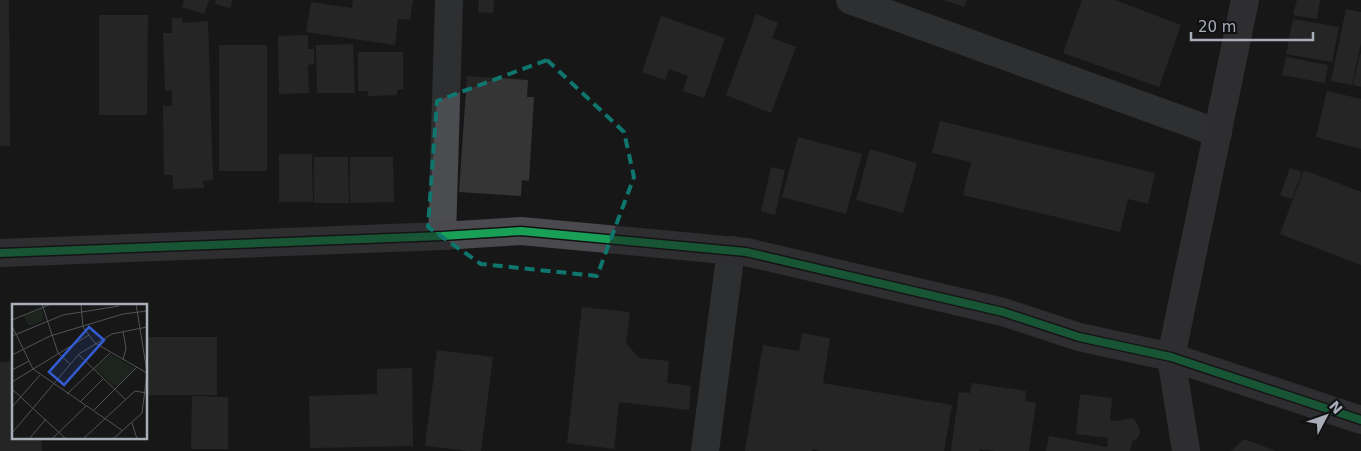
<svg xmlns="http://www.w3.org/2000/svg" width="1361" height="451" viewBox="0 0 1361 451" font-family="'DejaVu Sans',sans-serif">
<rect width="100%" height="100%" fill="#171717"/>
<g fill="#353536">
<path d="M 0,0 L 9,0 L 10,146 L 0,146 Z"/>
<path d="M 184,0 L 209,0 L 204,14 L 182,7 Z"/>
<path d="M 216,0 L 233,0 L 230,8 L 215,4 Z"/>
<path d="M 353,0 L 413,0 L 410,20 L 398,19 L 395,45 L 306,32 L 311,2 L 352,8 Z"/>
<path d="M 479,0 L 494,0 L 493,13 L 478,12 Z"/>
<path d="M 944,0 L 967,0 L 964,7 Z"/>
<path d="M 1082,0 L 1115,0 L 1181,25 L 1159,87 L 1063,53 Z"/>
<path d="M 1297,0 L 1320,0 L 1317,19 L 1293,15 Z"/>
<path d="M 1346,9 L 1361,12 L 1361,43 L 1352,85 L 1331,81 Z"/>
<path d="M 756,14 L 778,23 L 772,38 L 796,47 L 771,113 L 726,95 Z"/>
<path d="M 99,15 L 148,15 L 147,115 L 99,115 Z"/>
<path d="M 661,16 L 725,38 L 704,98 L 683,91 L 688,76 L 669,69 L 665,80 L 642,72 Z"/>
<path d="M 172,18 L 182,18 L 182,23 L 208,21 L 213,180 L 203,181 L 204,188 L 173,189 L 173,175 L 164,175 L 163,106 L 172,106 L 172,90 L 165,91 L 163,33 L 172,33 Z"/>
<path d="M 1293,19 L 1339,27 L 1332,62 L 1286,54 Z"/>
<path d="M 308,35 L 308,49 L 314,49 L 314,64 L 308,65 L 309,93 L 279,94 L 278,36 Z"/>
<path d="M 353,44 L 355,93 L 317,93 L 316,45 Z"/>
<rect x="219" y="45" width="48" height="126"/>
<path d="M 358,52 L 403,52 L 403,89 L 397,90 L 397,95 L 368,96 L 368,91 L 358,91 Z"/>
<path d="M 1360,54 L 1361,54 L 1361,87 L 1353,85 Z"/>
<path d="M 1286,57 L 1328,65 L 1325,83 L 1282,75 Z"/>
<path d="M 467,76 L 528,80 L 527,97 L 534,97 L 529,181 L 522,180 L 521,196 L 459,192 Z"/>
<path d="M 1327,91 L 1361,99 L 1361,149 L 1316,137 Z"/>
<path d="M 940,121 L 1155,173 L 1148,204 L 1128,199 L 1120,232 L 963,195 L 971,162 L 932,153 Z"/>
<path d="M 798,137 L 862,154 L 846,214 L 782,197 Z"/>
<path d="M 870,149 L 917,163 L 903,213 L 856,200 Z"/>
<path d="M 279,154 L 312,154 L 313,202 L 279,202 Z"/>
<path d="M 314,157 L 348,157 L 349,203 L 314,203 Z"/>
<path d="M 350,157 L 393,157 L 394,202 L 350,203 Z"/>
<path d="M 771,167 L 785,170 L 775,215 L 761,211 Z"/>
<path d="M 1290,168 L 1302,172 L 1292,199 L 1280,195 Z"/>
<path d="M 1304,170 L 1361,192 L 1361,265 L 1280,234 Z"/>
<path d="M 582,307 L 630,312 L 626,343 L 639,358 L 669,361 L 667,383 L 691,386 L 689,410 L 619,402 L 614,449 L 567,443 Z"/>
<path d="M 802,333 L 830,338 L 823,383 L 952,405 L 944,451 L 821,451 L 812,449 L 812,451 L 745,451 L 763,345 L 799,351 Z"/>
<rect x="146" y="337" width="71" height="58"/>
<path d="M 437,350 L 493,357 L 481,451 L 468,451 L 425,446 Z"/>
<path d="M 14,361 L 14,437 L 41,437 L 42,451 L 0,451 L 0,362 Z"/>
<path d="M 412,368 L 413,446 L 310,448 L 309,396 L 377,394 L 377,369 Z"/>
<path d="M 972,383 L 1026,391 L 1025,401 L 1036,403 L 1029,451 L 996,451 L 980,449 L 979,451 L 951,451 L 959,392 L 970,393 Z"/>
<path d="M 1080,394 L 1112,398 L 1110,420 L 1118,421 L 1129,418 L 1134,419 L 1138,425 L 1140,432 L 1138,438 L 1132,442 L 1130,451 L 1046,451 L 1049,436 L 1107,447 L 1108,438 L 1076,434 Z"/>
<path d="M 192,396 L 228,397 L 228,449 L 191,449 Z"/>
<path d="M 1244,439 L 1276,451 L 1231,451 Z"/>
</g>
<g fill="none" stroke-linecap="round" stroke-linejoin="round">
<g stroke="#4b4c50" stroke-width="28">
<path d="M 850,0 L 1218,133"/>
<path d="M 442,236 L 449,0"/>
<path d="M 705,451 L 731,250"/>
</g>
<g stroke="#4a4a4e" stroke-width="28">
<path d="M 0,253 L 442,236 L 521,231 L 746,252 L 1003,312 L 1079,337 L 1171,357 L 1361,420"/>
<path d="M 1186,451 L 1171,357 L 1245,0"/>
</g>
<g stroke="#111113" stroke-width="11">
<path id="cycleway" d="M 0,253 L 442,236 L 521,231 L 746,252 L 1003,312 L 1079,337 L 1171,357 L 1361,420"/>
</g>
<use href="#cycleway" stroke="#1a9f57" stroke-width="8"/>
</g>
<path d="M0 0H1361V451H0ZM 547,60 L 624,132 L 634,177 L 597,276 L 481,264 L 428,227 L 437,101 Z" fill="#171717" fill-opacity=".55" fill-rule="evenodd"/>
<path fill="none" stroke="#0f766e" stroke-width="4" stroke-dasharray="10 6" stroke-linejoin="round" d="M 547,60 L 624,132 L 634,177 L 597,276 L 481,264 L 428,227 L 437,101 Z"/>
<g transform="translate(12 304)">
<rect width="135" height="135" fill="#171717"/>
<path d="M 30,4 L 32,16 L 17,22 L 12,12 ZM 99,50 L 123,64 L 104,83 L 82,64 Z" fill="#1d241e"/>
<path fill="none" stroke="#515357" stroke-width="1" d="M 30,0 L 46,49 L 58,60M 69,0 L 71,23 L 83,39 L 135,69M 124,0 L 135,68M 0,16 L 39,0M 0,22 L 21,65 L 111,127M 111,27 L 114,44 L 111,56M 0,32 L 51,11 L 107,2M 0,51 L 38,32 L 111,10 L 135,7M 67,51 L 114,96M 0,66 L 17,57M 0,78 L 77,31M 0,85 L 54,135M 55,90 L 98,49M 68,98 L 91,75M 0,103 L 28,71M 81,107 L 125,63M 120,119 L 125,135M 0,129 L 67,50 L 100,30 L 135,23M 17,135 L 34,115M 40,135 L 74,102M 71,135 L 123,87 L 135,89M 101,135 L 130,109 L 135,70"/>
<path fill="#325cd3" fill-opacity="0.15" stroke="#325cd3" stroke-width="2.5" d="M 77,23 L 92,36 L 52,81 L 37,68 Z"/>
<rect width="135" height="135" fill="none" stroke="#a8adb8" stroke-width="2.5"/>
</g>
<g transform="translate(1326 416) rotate(49)" stroke="#111113" stroke-width="4" paint-order="stroke">
<path d="M0-4L9 19L0 12L-9 19Z" fill="#a8adb8"/>
<text y="-8" font-size="14" font-weight="bold" text-anchor="middle" fill="#a8adb8">N</text>
</g>
<path d="M1191 32v8h122v-8" fill="none" stroke="#a8adb8" stroke-width="2.5"/>
<text x="1198" y="32" font-size="15" fill="#a8adb8" stroke="#111113" stroke-width="4" paint-order="stroke">20 m</text>
</svg>
